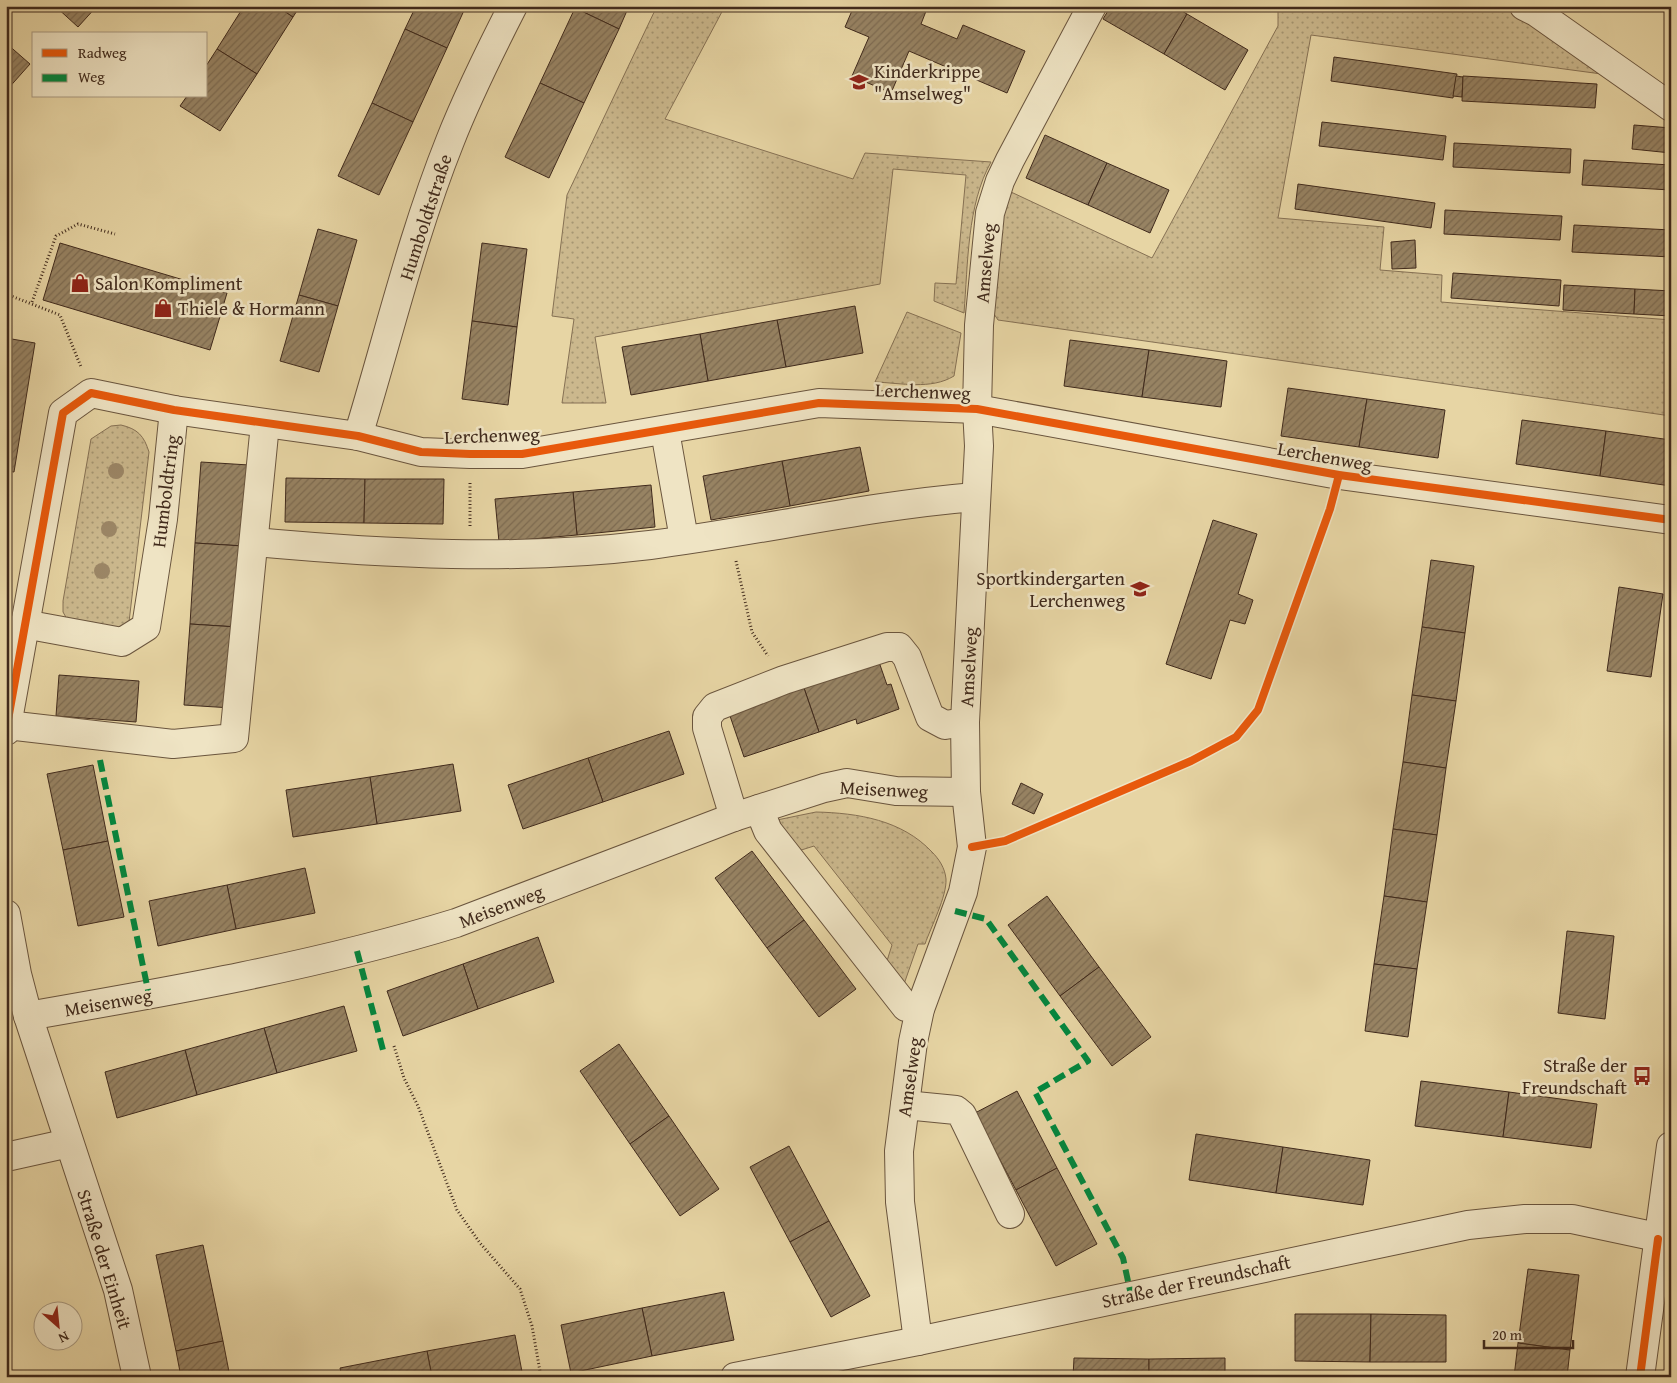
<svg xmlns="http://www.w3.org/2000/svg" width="1677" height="1383" viewBox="0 0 1677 1383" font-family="'Gentium Book Plus',serif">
<defs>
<pattern id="grass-dots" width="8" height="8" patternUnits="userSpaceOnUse" patternTransform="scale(1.25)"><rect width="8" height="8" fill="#cbb88d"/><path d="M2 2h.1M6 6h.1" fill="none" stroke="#a69672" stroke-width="1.8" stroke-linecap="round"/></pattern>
<pattern id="building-hatch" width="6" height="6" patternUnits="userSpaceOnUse" patternTransform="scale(1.25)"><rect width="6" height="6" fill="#978363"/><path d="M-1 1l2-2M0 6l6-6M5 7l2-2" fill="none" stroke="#7d6b51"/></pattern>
</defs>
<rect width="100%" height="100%" fill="#e7d5a4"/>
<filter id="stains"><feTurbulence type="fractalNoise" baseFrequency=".004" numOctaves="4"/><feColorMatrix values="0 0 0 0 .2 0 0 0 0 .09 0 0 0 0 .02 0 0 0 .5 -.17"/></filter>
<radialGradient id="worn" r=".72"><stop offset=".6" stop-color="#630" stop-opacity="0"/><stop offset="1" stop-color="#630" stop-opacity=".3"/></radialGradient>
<g fill="url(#grass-dots)" stroke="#867154">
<path d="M 657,6 L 725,6 L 665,119 L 853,179 L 865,153 L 991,162 C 967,205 968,264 964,313 L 934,301 L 935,283 L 956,284 L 966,175 L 893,169 L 880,284 L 595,337 L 606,403 L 562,403 L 574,319 L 552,316 L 567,195 Z"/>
<path d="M 1275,6 L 1342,6 L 1343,9 L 1382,6 L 1503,6 L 1539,23 L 1609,75 L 1311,35 L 1278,218 L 1384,227 L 1380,270 L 1442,275 L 1441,302 L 1671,320 L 1671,416 L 998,320 L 994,314 L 1001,215 L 1011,192 L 1152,258 L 1278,26 L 1278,9 Z"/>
<path d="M 907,312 L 961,333 L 954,376 C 931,390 901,383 875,382 Z"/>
<path d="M 121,425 C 138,429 144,436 149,452 L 129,622 L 114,631 L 68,621 L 63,612 L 63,601 L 91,439 L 111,426 Z"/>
<path d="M 816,812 C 858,813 902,820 932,852 C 939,859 945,868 946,879 C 947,896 931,927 925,944 L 918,944 L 903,987 L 885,967 L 892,945 L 814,846 L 795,852 L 772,821 Z"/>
</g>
<g fill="url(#building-hatch)" stroke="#402a1c">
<path d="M 55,6 L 97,6 L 78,27 Z"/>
<path d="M 244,6 L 277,6 L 293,17 L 257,74 L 217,49 Z"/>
<path d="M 277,6 L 300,6 L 293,17 Z"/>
<path d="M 416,6 L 466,6 L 447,48 L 405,29 Z"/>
<path d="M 576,6 L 629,6 L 619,29 L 575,8 Z"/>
<path d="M 854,6 L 928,6 L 921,24 L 957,39 L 963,25 L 1025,51 L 1007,93 L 909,51 L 891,93 L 852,76 L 869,37 L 845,27 Z"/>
<path d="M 1111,6 L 1173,6 L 1187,14 L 1164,54 L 1103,19 Z"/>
<path d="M 575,8 L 619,29 L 584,103 L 540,83 Z"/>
<path d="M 1187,14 L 1248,50 L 1225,90 L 1164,54 Z"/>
<path d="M 405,29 L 447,48 L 413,122 L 372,103 Z"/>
<path d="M 6,43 L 30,64 L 6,91 Z"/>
<path d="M 217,49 L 257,74 L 220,131 L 180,106 L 187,96 L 206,96 L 206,66 Z"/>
<path d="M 1334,57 L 1457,74 L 1453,98 L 1331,81 Z"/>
<path d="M 1456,76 L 1463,77 L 1462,97 L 1453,96 Z"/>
<path d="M 1463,76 L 1597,84 L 1595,108 L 1462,101 Z"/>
<path d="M 540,83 L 584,103 L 549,178 L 505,157 Z"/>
<path d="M 372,103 L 413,122 L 379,195 L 338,176 Z"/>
<path d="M 1322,122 L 1446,136 L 1443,160 L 1319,146 Z"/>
<path d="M 1634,125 L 1671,128 L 1671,153 L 1632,149 Z"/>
<path d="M 1045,135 L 1107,163 L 1088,205 L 1026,178 Z"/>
<path d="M 1454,143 L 1571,149 L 1570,173 L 1453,167 Z"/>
<path d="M 1584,160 L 1671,165 L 1671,190 L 1582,185 Z"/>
<path d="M 1107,163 L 1169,190 L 1150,233 L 1088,205 Z"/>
<path d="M 1298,184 L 1435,203 L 1431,228 L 1295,209 Z"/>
<path d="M 1445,210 L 1562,216 L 1560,240 L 1444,234 Z"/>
<path d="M 1574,225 L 1671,230 L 1671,257 L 1572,252 Z"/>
<path d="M 318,229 L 357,240 L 338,306 L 299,295 Z"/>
<path d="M 1415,240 L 1416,268 L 1392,269 L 1391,242 Z"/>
<path d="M 60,243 L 227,293 L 210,350 L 43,300 Z"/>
<path d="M 482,243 L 527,249 L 517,327 L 472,321 Z"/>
<path d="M 1453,273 L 1561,280 L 1559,306 L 1451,298 Z"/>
<path d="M 1564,285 L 1635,289 L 1634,314 L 1563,310 Z"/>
<path d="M 1635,289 L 1671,291 L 1671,316 L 1634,314 Z"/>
<path d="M 299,295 L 338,306 L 319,372 L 280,361 Z"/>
<path d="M 855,306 L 863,353 L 786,367 L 777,320 Z"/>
<path d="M 777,320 L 786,367 L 708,381 L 700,334 Z"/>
<path d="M 472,321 L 517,327 L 508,405 L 462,399 Z"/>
<path d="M 700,334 L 708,381 L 631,395 L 622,347 Z"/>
<path d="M 6,338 L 35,343 L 14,472 L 6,471 Z"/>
<path d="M 1070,340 L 1149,350 L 1142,397 L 1064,386 Z"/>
<path d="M 1149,350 L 1227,361 L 1221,407 L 1142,397 Z"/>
<path d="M 1288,388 L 1367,399 L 1359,447 L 1281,436 Z"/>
<path d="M 1367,399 L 1445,410 L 1438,458 L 1359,447 Z"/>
<path d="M 1522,420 L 1606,431 L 1600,476 L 1516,464 Z"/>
<path d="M 1606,431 L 1671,440 L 1671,486 L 1600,476 Z"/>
<path d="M 860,447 L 869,491 L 790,506 L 782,461 Z"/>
<path d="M 782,461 L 790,506 L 711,520 L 703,476 Z"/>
<path d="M 201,462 L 249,465 L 243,546 L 195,543 Z"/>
<path d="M 286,478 L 365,479 L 364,523 L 285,522 Z"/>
<path d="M 365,479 L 444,479 L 443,524 L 364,523 Z"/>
<path d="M 651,485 L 655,527 L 577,535 L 573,492 Z"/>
<path d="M 573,492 L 577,535 L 499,542 L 495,499 Z"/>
<path d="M 1213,520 L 1257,534 L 1238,594 L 1253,600 L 1245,624 L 1230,620 L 1211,679 L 1166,664 Z"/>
<path d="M 195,543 L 243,546 L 237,627 L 190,624 Z"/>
<path d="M 1431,560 L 1474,566 L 1465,633 L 1422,627 Z"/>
<path d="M 1619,587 L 1663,594 L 1651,677 L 1607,671 Z"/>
<path d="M 190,624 L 237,627 L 232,708 L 184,705 Z"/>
<path d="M 1422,627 L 1465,633 L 1456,701 L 1412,695 Z"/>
<path d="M 879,662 L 887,685 L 891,684 L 899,709 L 857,724 L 856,719 L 819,732 L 804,688 Z"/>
<path d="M 59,675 L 139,681 L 136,722 L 56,716 Z"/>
<path d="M 804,688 L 819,732 L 744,757 L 729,713 Z"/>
<path d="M 1412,695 L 1456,701 L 1446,768 L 1403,762 Z"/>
<path d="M 669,731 L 684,774 L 603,802 L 588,758 Z"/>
<path d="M 588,758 L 603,802 L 523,829 L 508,785 Z"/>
<path d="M 1403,762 L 1446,768 L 1437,835 L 1393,829 Z"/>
<path d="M 453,764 L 461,811 L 377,824 L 370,777 Z"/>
<path d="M 93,765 L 108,841 L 63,850 L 47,774 Z"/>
<path d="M 370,777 L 377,824 L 293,837 L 286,790 Z"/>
<path d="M 1021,783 L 1043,794 L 1034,814 L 1012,804 Z"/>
<path d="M 1393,829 L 1437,835 L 1427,902 L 1384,896 Z"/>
<path d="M 108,841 L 124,917 L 78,926 L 63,850 Z"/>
<path d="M 752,851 L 804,920 L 767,948 L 715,878 Z"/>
<path d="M 305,868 L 315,913 L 236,929 L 227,885 Z"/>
<path d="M 227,885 L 236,929 L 158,946 L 149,901 Z"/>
<path d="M 1047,896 L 1099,967 L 1060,996 L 1008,925 Z"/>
<path d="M 1384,896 L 1427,902 L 1417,969 L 1374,964 Z"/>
<path d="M 804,920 L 856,989 L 819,1017 L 767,948 Z"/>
<path d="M 1567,931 L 1614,936 L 1605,1019 L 1558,1013 Z"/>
<path d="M 538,937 L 554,982 L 478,1009 L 463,964 Z"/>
<path d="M 463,964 L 478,1009 L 403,1036 L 387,991 Z"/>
<path d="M 1374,964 L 1417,969 L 1408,1037 L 1365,1031 Z"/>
<path d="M 1099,967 L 1151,1037 L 1112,1066 L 1060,996 Z"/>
<path d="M 344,1006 L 357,1051 L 277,1073 L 264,1028 Z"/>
<path d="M 264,1028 L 277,1073 L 197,1095 L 185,1050 Z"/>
<path d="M 619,1044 L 669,1116 L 630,1144 L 580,1071 Z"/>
<path d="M 185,1050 L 197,1095 L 117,1118 L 105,1072 Z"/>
<path d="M 1421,1081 L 1509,1092 L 1503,1137 L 1415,1126 Z"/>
<path d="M 1017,1091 L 1057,1168 L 1016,1190 L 975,1113 Z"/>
<path d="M 1509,1092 L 1597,1104 L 1591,1148 L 1503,1137 Z"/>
<path d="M 669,1116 L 719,1189 L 680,1216 L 630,1144 Z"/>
<path d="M 1196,1134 L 1283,1147 L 1276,1193 L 1189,1180 Z"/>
<path d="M 789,1146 L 829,1221 L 790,1242 L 750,1167 Z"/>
<path d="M 1283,1147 L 1370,1160 L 1363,1205 L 1276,1193 Z"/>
<path d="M 1057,1168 L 1097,1244 L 1056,1266 L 1016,1190 Z"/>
<path d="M 829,1221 L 870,1296 L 831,1317 L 790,1242 Z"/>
<path d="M 203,1245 L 223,1341 L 176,1351 L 156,1255 Z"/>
<path d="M 1528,1269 L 1579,1275 L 1570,1350 L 1518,1343 Z"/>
<path d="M 724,1292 L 734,1340 L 652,1356 L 642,1308 Z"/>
<path d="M 642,1308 L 652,1356 L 571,1373 L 561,1325 Z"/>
<path d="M 1295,1314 L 1371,1314 L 1370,1362 L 1295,1361 Z"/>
<path d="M 1371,1314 L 1446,1315 L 1446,1362 L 1370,1362 Z"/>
<path d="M 515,1335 L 523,1377 L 432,1377 L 427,1351 Z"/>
<path d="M 223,1341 L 230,1377 L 181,1377 L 176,1351 Z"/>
<path d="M 1518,1343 L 1570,1350 L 1567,1377 L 1514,1377 Z"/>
<path d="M 427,1351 L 432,1377 L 342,1377 L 340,1368 Z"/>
<path d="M 1074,1358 L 1149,1359 L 1149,1377 L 1073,1377 Z"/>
<path d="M 1225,1358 L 1225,1377 L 1149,1377 L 1149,1359 Z"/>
</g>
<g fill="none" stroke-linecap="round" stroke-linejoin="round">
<g stroke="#6a553e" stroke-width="30">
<g id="minor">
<path d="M 1524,6 L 1536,12 L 1671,107"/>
<path d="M 665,431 L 684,539"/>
<path d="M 358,436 C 388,338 412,236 450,141 C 468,95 490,51 513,6"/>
<path d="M 254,542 C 386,554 518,561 650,545 C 759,531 866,506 975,497"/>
<path d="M 24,624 L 122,642 L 146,627 L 163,519 L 174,410"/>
<path d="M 7,725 L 173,744 L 234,738 L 265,424"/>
<path d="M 6,731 L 63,413 L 91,393 L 174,410 L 358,436 L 421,452 L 470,454 L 522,454 L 819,403 L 977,409 L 1339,475 L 1671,520"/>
<path d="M 759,809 L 768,831 L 906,1007 L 920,1009"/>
<path d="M 734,817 L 707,728 L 707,717 L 715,707 L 784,680 L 887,647 L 899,647 L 907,657 L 930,717 L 945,725 L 965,722"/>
<path d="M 6,914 L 17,974 L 28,1016 L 118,1290 L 137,1377"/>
<path d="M 28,1016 C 172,991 316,966 456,923 L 734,817 L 824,788 L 847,783 L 896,791 L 966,792"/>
<path d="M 905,1105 L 956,1110 L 962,1115 L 1010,1214"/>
<path d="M 6,1157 L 69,1143"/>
<path d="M 918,1341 L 900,1202 L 899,1151 L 913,1042 L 920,1009 L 963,892 L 972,847 L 966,792 L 965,722 L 979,446 L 977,409 L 979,325 L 990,213 L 1000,181 L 1010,160 L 1092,6"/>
<path d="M 735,1377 L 918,1341 L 1468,1225 L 1525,1219 L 1572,1219 L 1671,1240"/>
<path d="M 1640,1377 L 1671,1146"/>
</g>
</g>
<g stroke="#402a1c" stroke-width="3" stroke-dasharray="1 2.5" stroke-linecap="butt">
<path d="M 6,294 L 60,315 L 81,367"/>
<path d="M 32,302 L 56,236 L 78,224 L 115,234"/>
<path d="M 470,526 L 470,482"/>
<path d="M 736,561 L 752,632 L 768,656"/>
<path d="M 394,1046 L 404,1078 L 418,1106 L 457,1210 L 480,1243 L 520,1289 L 532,1326 L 541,1377"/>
</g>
<use href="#minor" stroke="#efe4c4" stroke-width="28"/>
<g stroke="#00873e" stroke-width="6" stroke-dasharray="12 6" stroke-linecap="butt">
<path d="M 100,760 L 149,995"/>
<path d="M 955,911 L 986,919 L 1088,1061 L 1035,1092 L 1123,1258 L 1131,1295"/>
<path d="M 357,951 L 383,1050"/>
</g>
<g stroke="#efe4c4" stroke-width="11">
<g id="cycleway">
<path d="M 6,731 L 63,413 L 91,393 L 174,410 L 358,436 L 421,452 L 470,454 L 522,454 L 819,403 L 977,409 L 1339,475 L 1671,520"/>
<path d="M 972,847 L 1005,841 L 1191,761 L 1236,737 L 1258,710 L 1330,509 L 1339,475"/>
<path d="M 1640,1377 L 1658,1239"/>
</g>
</g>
<use href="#cycleway" stroke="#e8590c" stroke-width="8"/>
</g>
<g fill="#9b8666">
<circle cx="116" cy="471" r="8"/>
<circle cx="109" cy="529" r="8"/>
<circle cx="102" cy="571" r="8"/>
</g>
<defs>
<g id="school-bare" transform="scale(1.5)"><path d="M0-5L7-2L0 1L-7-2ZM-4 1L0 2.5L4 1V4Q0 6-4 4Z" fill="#8f2418" stroke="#efe4c4" stroke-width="2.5" paint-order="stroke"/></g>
<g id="shop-bare" transform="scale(1.5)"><path d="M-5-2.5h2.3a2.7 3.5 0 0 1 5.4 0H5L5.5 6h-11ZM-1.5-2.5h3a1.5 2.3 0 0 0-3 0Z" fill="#8f2418" stroke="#efe4c4" stroke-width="2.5" paint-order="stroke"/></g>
<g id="bus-bare" transform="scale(1.5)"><path d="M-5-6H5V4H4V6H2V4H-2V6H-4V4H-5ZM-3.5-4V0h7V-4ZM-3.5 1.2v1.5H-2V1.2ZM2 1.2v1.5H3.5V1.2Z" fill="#8f2418" stroke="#efe4c4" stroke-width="2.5" paint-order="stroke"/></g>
</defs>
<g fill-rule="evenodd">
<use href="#school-bare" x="859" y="82"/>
<use href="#shop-bare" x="80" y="283"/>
<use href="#shop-bare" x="163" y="308"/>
<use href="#school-bare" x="1140" y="589"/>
<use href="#bus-bare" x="1642" y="1076"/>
</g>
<g text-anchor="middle" stroke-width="5" stroke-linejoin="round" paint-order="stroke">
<g font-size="19" fill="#402a1c" stroke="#efe4c4" text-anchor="start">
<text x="874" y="78">Kinderkrippe<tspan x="874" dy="22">"Amselweg"</tspan></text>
<text x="95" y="290">Salon Kompliment</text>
<text x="178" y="315">Thiele &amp; Hormann</text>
<text x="1125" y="585" text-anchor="end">Sportkindergarten<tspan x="1125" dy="22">Lerchenweg</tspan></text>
<text x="1627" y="1072" text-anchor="end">Straße der<tspan x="1627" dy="22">Freundschaft</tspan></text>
</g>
<g font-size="19" fill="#402a1c" stroke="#efe4c4">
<text transform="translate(425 217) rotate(-72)" y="7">Humboldtstraße</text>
<text transform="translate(985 263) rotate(-85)" y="7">Amselweg</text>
<text transform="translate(923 391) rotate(2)" y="7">Lerchenweg</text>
<text transform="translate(492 435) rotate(-2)" y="7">Lerchenweg</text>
<text transform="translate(1325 456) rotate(10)" y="7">Lerchenweg</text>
<text transform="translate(165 491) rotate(-83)" y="7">Humboldtring</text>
<text transform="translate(968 667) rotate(-87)" y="7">Amselweg</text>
<text transform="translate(884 789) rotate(3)" y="7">Meisenweg</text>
<text transform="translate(501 906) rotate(-21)" y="7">Meisenweg</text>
<text transform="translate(108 1002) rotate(-10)" y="7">Meisenweg</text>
<text transform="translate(909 1077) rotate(-82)" y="7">Amselweg</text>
<text transform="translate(105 1259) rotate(73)" y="7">Straße der Einheit</text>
<text transform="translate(1196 1281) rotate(-12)" y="7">Straße der Freundschaft</text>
</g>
</g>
<rect width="1677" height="1383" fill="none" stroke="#e7d5a4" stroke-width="25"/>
<rect x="8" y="8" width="1662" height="1368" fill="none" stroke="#402a1c" stroke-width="2.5"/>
<rect x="12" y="12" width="1652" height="1358" fill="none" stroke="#402a1c"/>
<rect x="32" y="32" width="175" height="65" fill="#efe4c4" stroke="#a99a81"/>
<rect x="42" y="49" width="25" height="8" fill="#e8590c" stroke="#a99a81"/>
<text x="78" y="58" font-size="15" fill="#402a1c">Radweg</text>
<rect x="42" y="74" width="25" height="8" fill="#00873e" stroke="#a99a81"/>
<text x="78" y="82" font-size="15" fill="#402a1c">Weg</text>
<g transform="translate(58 1326) rotate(153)"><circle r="24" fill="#efe4c4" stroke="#a99a81"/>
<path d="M0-4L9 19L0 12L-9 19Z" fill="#8f2418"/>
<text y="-8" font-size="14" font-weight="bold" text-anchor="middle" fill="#402a1c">N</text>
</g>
<path d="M1484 1340v8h89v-8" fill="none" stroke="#402a1c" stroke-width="2.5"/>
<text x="1492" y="1340" font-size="15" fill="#402a1c" stroke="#efe4c4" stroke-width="4" paint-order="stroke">20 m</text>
<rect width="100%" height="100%" filter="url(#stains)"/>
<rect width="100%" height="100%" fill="url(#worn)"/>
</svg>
